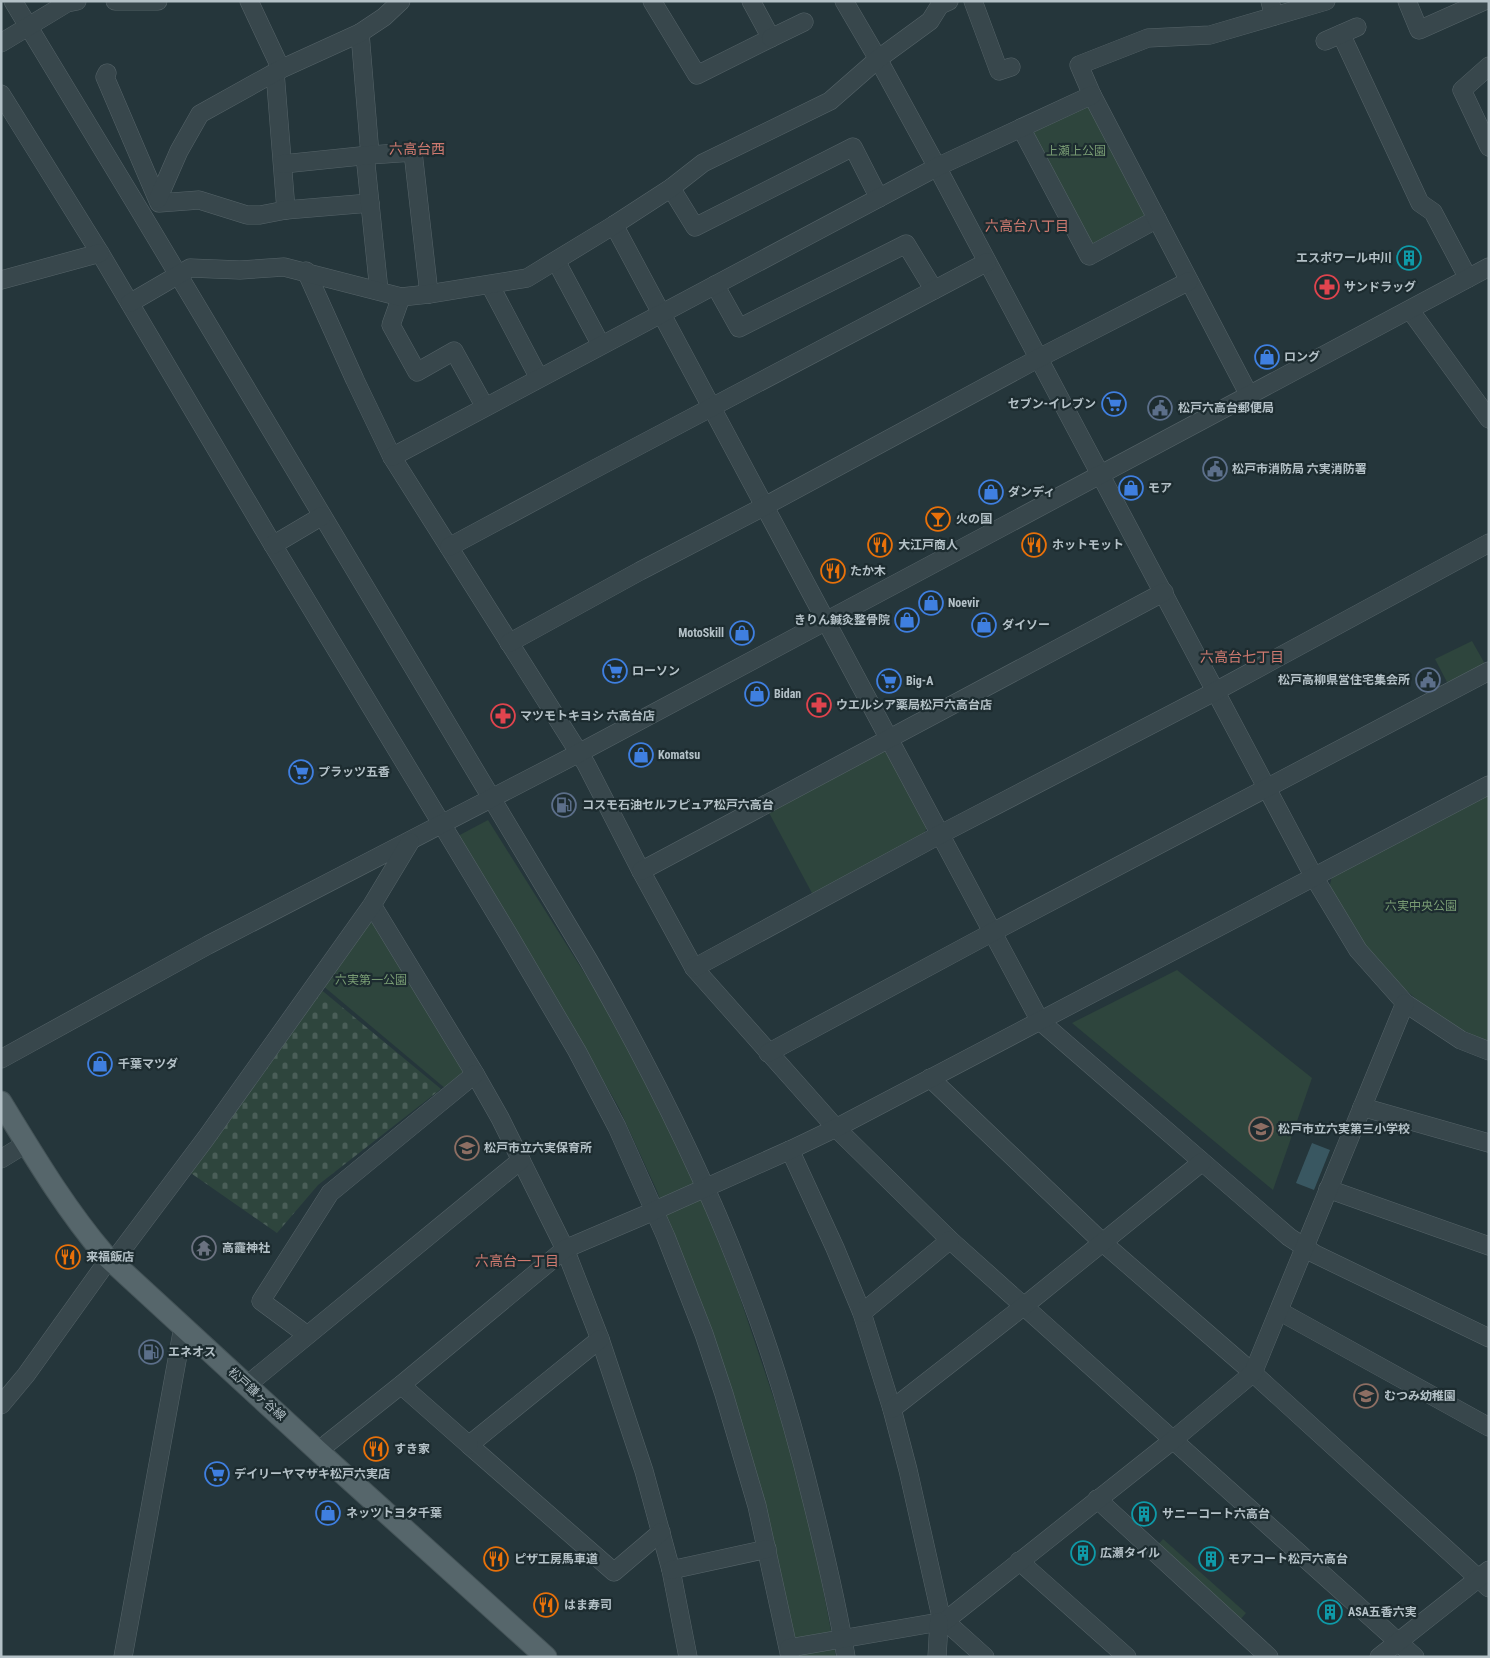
<svg xmlns="http://www.w3.org/2000/svg" width="1490" height="1658" viewBox="0 0 1490 1658" font-family="'Roboto Condensed','Noto Sans JP',sans-serif">
<defs>
<pattern id="cemetery-stones" width="16" height="16" patternUnits="userSpaceOnUse" patternTransform="scale(1.25)"><rect width="16" height="16" fill="#2e453d"/><path d="M2 7V4a2 2 0 0 1 4 0v3zM10 15v-3a2 2 0 0 1 4 0v3z" fill="#4a5e58"/></pattern>
</defs>
<rect width="100%" height="100%" fill="#25363b"/>
<path fill="url(#cemetery-stones)" d="M 319,988 L 441,1089 L 318,1185 L 277,1233 L 185,1169 Z"/>
<g fill="#2e453d">
<path d="M 1084,105 L 1092,108 L 1148,213 L 1146,220 L 1095,249 L 1029,137 L 1033,128 Z"/>
<path d="M 1472,641 L 1485,664 L 1448,684 L 1435,659 Z"/>
<path d="M 878,750 L 887,753 L 927,827 L 924,834 L 813,895 L 767,809 Z"/>
<path d="M 1489,793 L 1489,1043 C 1436,1020 1390,982 1356,936 C 1346,921 1338,904 1329,889 L 1332,876 Z"/>
<path d="M 488,820 L 626,1039 L 695,1184 L 735,1283 L 795,1462 L 812,1532 L 836,1657 L 796,1657 L 720,1363 L 657,1191 L 619,1108 L 583,1045 L 456,837 Z"/>
<path d="M 368,922 L 379,925 L 465,1067 L 464,1077 L 446,1089 L 322,985 Z"/>
<path d="M 1177,970 L 1312,1078 L 1273,1190 L 1072,1023 Z"/>
<path d="M 1163,1539 L 1246,1613 L 1239,1621 L 1156,1547 Z"/>
</g>
<path fill="#395761" d="M 1312,1143 L 1330,1150 L 1314,1190 L 1296,1183 Z"/>
<g fill="none" stroke-linecap="round" stroke-linejoin="round">
<g stroke="#566469" stroke-width="19">
<g id="minor">
<path d="M 13,1 L 140,211 L 589,961 C 648,1064 702,1170 744,1281 C 772,1353 794,1427 812,1501 C 825,1553 837,1604 846,1657"/>
<path d="M 115,1 L 158,1"/>
<path d="M 249,1 L 281,69"/>
<path d="M 652,1 L 697,75 L 771,38 L 751,1"/>
<path d="M 844,1 L 878,59 L 937,167 L 1314,877 L 1358,950 L 1405,1003 L 1461,1040 L 1489,1051"/>
<path d="M 973,1 L 999,71 L 1011,67"/>
<path d="M 1270,1 L 1274,16"/>
<path d="M 1407,1 L 1419,30 L 1484,1"/>
<path d="M 360,33 L 370,155"/>
<path d="M 1341,34 L 1420,203 L 1433,212 L 1468,278"/>
<path d="M 771,38 L 804,22"/>
<path d="M 1325,41 L 1357,27"/>
<path d="M 1,43 L 67,3 L 77,1"/>
<path d="M 1489,66 L 1462,90 L 1489,147"/>
<path d="M 275,72 L 286,210"/>
<path d="M 107,73 L 105,77 L 159,203 L 199,200 L 247,215 L 260,215 L 286,210 L 370,203"/>
<path d="M 1,94 L 100,253 L 273,545 L 507,932 L 577,1051 L 617,1127 L 666,1237 L 704,1334 L 724,1394 L 757,1506 L 790,1657"/>
<path d="M 1021,128 L 1089,256 L 1157,219"/>
<path d="M 365,155 L 379,291"/>
<path d="M 283,164 L 370,155 L 413,152 L 429,294"/>
<path d="M 671,188 L 695,227 L 853,147 L 879,198"/>
<path d="M 158,199 L 179,151 L 200,114 L 281,69 L 360,33 L 384,17 L 401,1"/>
<path d="M 614,225 L 1040,1021 L 1289,1237 L 1315,1254 L 1489,1338"/>
<path d="M 556,261 L 601,345"/>
<path d="M 306,271 L 355,380 L 392,457 L 586,764 L 641,871 L 694,968 L 836,1128 L 950,1240 L 1415,1657"/>
<path d="M 1,280 L 100,253"/>
<path d="M 490,285 L 539,378"/>
<path d="M 715,285 L 739,328 L 906,244 L 934,290"/>
<path d="M 401,297 L 391,325 L 417,372 L 454,351 L 485,407"/>
<path d="M 130,303 L 190,268 L 240,270 L 284,267 L 401,297 L 429,294 L 527,278 L 614,225 L 671,188 L 703,163 L 830,101 L 878,59 L 930,21 L 940,5 L 949,1"/>
<path d="M 1410,310 L 1489,419"/>
<path d="M 1249,395 L 1092,95 L 1079,65 L 1148,38 L 1210,35 L 1326,1"/>
<path d="M 392,457 L 937,167 L 1092,95"/>
<path d="M 273,545 L 322,516"/>
<path d="M 449,547 L 587,473 L 987,262"/>
<path d="M 509,643 L 640,571 L 765,506 L 1039,358 L 1189,281"/>
<path d="M 641,871 L 1164,592"/>
<path d="M 372,905 L 475,1074 L 500,1118 L 565,1249 L 600,1339 L 644,1471 L 671,1570 L 688,1657"/>
<path d="M 694,968 L 939,835 L 1216,691 L 1489,543"/>
<path d="M 768,1053 L 991,933 L 1489,671"/>
<path d="M 1,1059 L 208,945 L 579,753 L 1489,267"/>
<path d="M 930,1078 L 1102,1242 L 1253,1373 L 1489,1588"/>
<path d="M 1362,1107 L 1489,1143"/>
<path d="M 790,1150 L 835,1248 L 862,1313 L 892,1409 L 908,1470 L 942,1621"/>
<path d="M 1,1159 L 27,1143"/>
<path d="M 1328,1189 L 1489,1246"/>
<path d="M 1279,1311 L 1489,1427"/>
<path d="M 862,1313 L 950,1240"/>
<path d="M 307,1335 L 261,1301 L 330,1193 L 475,1074"/>
<path d="M 600,1339 L 469,1445 L 614,1572 L 661,1532"/>
<path d="M 247,1385 L 521,1160"/>
<path d="M 401,1385 L 469,1445"/>
<path d="M 1,1405 L 26,1375 L 104,1266 L 119,1254 L 206,1138 L 372,905 L 410,842"/>
<path d="M 892,1409 L 1024,1306 L 1202,1162"/>
<path d="M 319,1452 L 328,1443 L 401,1385 L 565,1249 L 647,1214 L 790,1150 L 836,1128 L 1489,785"/>
<path d="M 1097,1499 L 1269,1657"/>
<path d="M 1019,1561 L 1127,1657"/>
<path d="M 671,1570 L 767,1549"/>
<path d="M 945,1621 L 985,1657"/>
<path d="M 789,1648 L 945,1621 L 1173,1440 L 1253,1373 L 1405,1003"/>
<path d="M 123,1657 L 183,1327"/>
<path d="M 937,1657 L 939,1622"/>
<path d="M 1379,1657 L 1489,1570"/>
</g>
</g>
<g stroke="#445357" stroke-width="23">
<path id="major" d="M 1,1102 C 33,1154 64,1207 104,1254 L 319,1452 L 546,1657"/>
</g>
<use href="#minor" stroke="#38474c" stroke-width="18"/>
<use href="#major" stroke="#56666b" stroke-width="21"/>
</g>
<defs>
<g id="building-ring" transform="scale(1.25)"><circle r="9.5" fill="#1d2c30" stroke="#0f9aa8" stroke-width="1.5"/><path d="M-4-6H4V6H1V3H-1V6H-4ZM-2.5-4.3h1.7v1.8h-1.7ZM.8-4.3h1.7v1.8H.8ZM-2.5-1h1.7V.8h-1.7ZM.8-1h1.7V.8H.8Z" fill="#0f9aa8"/></g>
<g id="pharmacy-ring" transform="scale(1.25)"><circle r="9.5" fill="#1d2c30" stroke="#e0444e" stroke-width="1.5"/><path d="M-2-6h4v4h4v4h-4v4h-4v-4h-4v-4h4Z" fill="#e0444e"/></g>
<g id="shop-ring" transform="scale(1.25)"><circle r="9.5" fill="#1d2c30" stroke="#3f7fe0" stroke-width="1.5"/><path d="M-5-2.5h2.3a2.7 3.5 0 0 1 5.4 0H5L5.5 6h-11ZM-1.5-2.5h3a1.5 2.3 0 0 0-3 0Z" fill="#3f7fe0"/></g>
<g id="supermarket-ring" transform="scale(1.25)"><circle r="9.5" fill="#1d2c30" stroke="#3f7fe0" stroke-width="1.5"/><path d="M-6-5.5h2.5l.6 2H6L4.5 2H-2.5L-4.4-4H-6ZM-1.5 3.2a1.3 1.3 0 1 0 .1 0ZM3 3.2a1.3 1.3 0 1 0 .1 0Z" fill="#3f7fe0"/></g>
<g id="civic-ring" transform="scale(1.25)"><circle r="9.5" fill="#1d2c30" stroke="#5c6f8a" stroke-width="1.5"/><path d="M-.6-6.5H3V-4.5H.6V-3L4-1V1h2V6H-6V1h2V-1L-.6-3ZM-1.2 2.5V6h2.4V2.5Z" fill="#5c6f8a"/></g>
<g id="bar-ring" transform="scale(1.25)"><circle r="9.5" fill="#1d2c30" stroke="#e8710a" stroke-width="1.5"/><path d="M-6-5H6L.8 .8V4.5H3.5V6h-7V4.5H-.8V.8Z" fill="#e8710a"/></g>
<g id="restaurant-ring" transform="scale(1.25)"><circle r="9.5" fill="#1d2c30" stroke="#e8710a" stroke-width="1.5"/><path d="M-5-6h1v4h1v-4h1v4h1v-4h1v5L-1.5 .5V6h-2V.5L-5-1ZM5-6V6H3V1.5H1.5Q1.5-4 5-6Z" fill="#e8710a"/></g>
<g id="fuel-ring" transform="scale(1.25)"><circle r="9.5" fill="#1d2c30" stroke="#5c6f8a" stroke-width="1.5"/><path d="M-5.5-6h7V0h2V4h1.3V-2.5L3-4.5l.8-.8L6-3V5H2.5V1h-1V6h-7ZM-4.2-4.7v3.2H.2V-4.7Z" fill="#5c6f8a"/></g>
<g id="school-ring" transform="scale(1.25)"><circle r="9.5" fill="#1d2c30" stroke="#8d6e63" stroke-width="1.5"/><path d="M0-5L7-2L0 1L-7-2ZM-4 1L0 2.5L4 1V4Q0 6-4 4Z" fill="#8d6e63"/></g>
<g id="temple-ring" transform="scale(1.25)"><circle r="9.5" fill="#1d2c30" stroke="#6b7280" stroke-width="1.5"/><path d="M0-6L5-2H3V0L6.5 2.5H4V6H1.5V3h-3V6H-4V2.5H-6.5L-3 0V-2H-5Z" fill="#6b7280"/></g>
</defs>
<g fill-rule="evenodd">
<use href="#building-ring" x="1409" y="258"/>
<use href="#pharmacy-ring" x="1327" y="287"/>
<use href="#shop-ring" x="1267" y="357"/>
<use href="#supermarket-ring" x="1114" y="404"/>
<use href="#civic-ring" x="1160" y="408"/>
<use href="#civic-ring" x="1215" y="469"/>
<use href="#shop-ring" x="1131" y="488"/>
<use href="#shop-ring" x="991" y="492"/>
<use href="#bar-ring" x="938" y="519"/>
<use href="#restaurant-ring" x="880" y="545"/>
<use href="#restaurant-ring" x="1034" y="545"/>
<use href="#restaurant-ring" x="833" y="571"/>
<use href="#shop-ring" x="931" y="603"/>
<use href="#shop-ring" x="907" y="620"/>
<use href="#shop-ring" x="984" y="625"/>
<use href="#shop-ring" x="742" y="633"/>
<use href="#supermarket-ring" x="615" y="671"/>
<use href="#civic-ring" x="1428" y="680"/>
<use href="#supermarket-ring" x="889" y="681"/>
<use href="#shop-ring" x="757" y="694"/>
<use href="#pharmacy-ring" x="819" y="705"/>
<use href="#pharmacy-ring" x="503" y="716"/>
<use href="#shop-ring" x="641" y="755"/>
<use href="#supermarket-ring" x="301" y="772"/>
<use href="#fuel-ring" x="564" y="805"/>
<use href="#shop-ring" x="100" y="1064"/>
<use href="#school-ring" x="1261" y="1129"/>
<use href="#school-ring" x="467" y="1148"/>
<use href="#temple-ring" x="204" y="1248"/>
<use href="#restaurant-ring" x="68" y="1257"/>
<use href="#fuel-ring" x="151" y="1352"/>
<use href="#school-ring" x="1366" y="1396"/>
<use href="#restaurant-ring" x="376" y="1449"/>
<use href="#supermarket-ring" x="217" y="1474"/>
<use href="#shop-ring" x="328" y="1513"/>
<use href="#building-ring" x="1144" y="1514"/>
<use href="#building-ring" x="1083" y="1553"/>
<use href="#restaurant-ring" x="496" y="1559"/>
<use href="#building-ring" x="1211" y="1559"/>
<use href="#restaurant-ring" x="546" y="1605"/>
<use href="#building-ring" x="1330" y="1612"/>
</g>
<g text-anchor="middle" stroke-width="4.5" stroke-linejoin="round" paint-order="stroke">
<g font-size="12" fill="#789b73" stroke="#1d2c30">
<text x="1076" y="155">上瀬上公園</text>
<text x="1421" y="910">六実中央公園</text>
<text x="371" y="984">六実第一公園</text>
</g>
<g font-size="12" font-weight="bold" fill="#b4c1c7" stroke="#1d2c30" text-anchor="start">
<text x="1392" y="262" text-anchor="end">エスポワール中川</text>
<text x="1344" y="291">サンドラッグ</text>
<text x="1284" y="361">ロング</text>
<text x="1096" y="408" text-anchor="end">セブン-イレブン</text>
<text x="1178" y="412">松戸六高台郵便局</text>
<text x="1232" y="473">松戸市消防局 六実消防署</text>
<text x="1148" y="492">モア</text>
<text x="1008" y="496">ダンディ</text>
<text x="956" y="523">火の国</text>
<text x="898" y="549">大江戸商人</text>
<text x="1052" y="549">ホットモット</text>
<text x="850" y="575">たか木</text>
<text x="948" y="607">Noevir</text>
<text x="890" y="624" text-anchor="end">きりん鍼灸整骨院</text>
<text x="1002" y="629">ダイソー</text>
<text x="724" y="637" text-anchor="end">MotoSkill</text>
<text x="632" y="675">ローソン</text>
<text x="1410" y="684" text-anchor="end">松戸高柳県営住宅集会所</text>
<text x="906" y="685">Big-A</text>
<text x="774" y="698">Bidan</text>
<text x="836" y="709">ウエルシア薬局松戸六高台店</text>
<text x="520" y="720">マツモトキヨシ 六高台店</text>
<text x="658" y="759">Komatsu</text>
<text x="318" y="776">プラッツ五香</text>
<text x="582" y="809">コスモ石油セルフピュア松戸六高台</text>
<text x="118" y="1068">千葉マツダ</text>
<text x="1278" y="1133">松戸市立六実第三小学校</text>
<text x="484" y="1152">松戸市立六実保育所</text>
<text x="222" y="1252">高靇神社</text>
<text x="86" y="1261">来福飯店</text>
<text x="168" y="1356">エネオス</text>
<text x="1384" y="1400">むつみ幼稚園</text>
<text x="394" y="1453">すき家</text>
<text x="234" y="1478">デイリーヤマザキ松戸六実店</text>
<text x="346" y="1517">ネッツトヨタ千葉</text>
<text x="1162" y="1518">サニーコート六高台</text>
<text x="1100" y="1557">広瀬タイル</text>
<text x="514" y="1563">ピザ工房馬車道</text>
<text x="1228" y="1563">モアコート松戸六高台</text>
<text x="564" y="1609">はま寿司</text>
<text x="1348" y="1616">ASA五香六実</text>
</g>
<g font-size="12" fill="#b4c1c7" stroke="#1d2c30">
<text transform="translate(257 1394) rotate(42)" y="4">松戸鎌ヶ谷線</text>
</g>
<g font-size="14" fill="#d07a70" stroke="#1d2c30">
<text x="417" y="154">六高台西</text>
<text x="1027" y="231">六高台八丁目</text>
<text x="1242" y="662">六高台七丁目</text>
<text x="517" y="1266">六高台一丁目</text>
</g>
</g>
<rect width="1490" height="1658" fill="none" stroke="#b4c1c7" stroke-width="5"/>
</svg>
